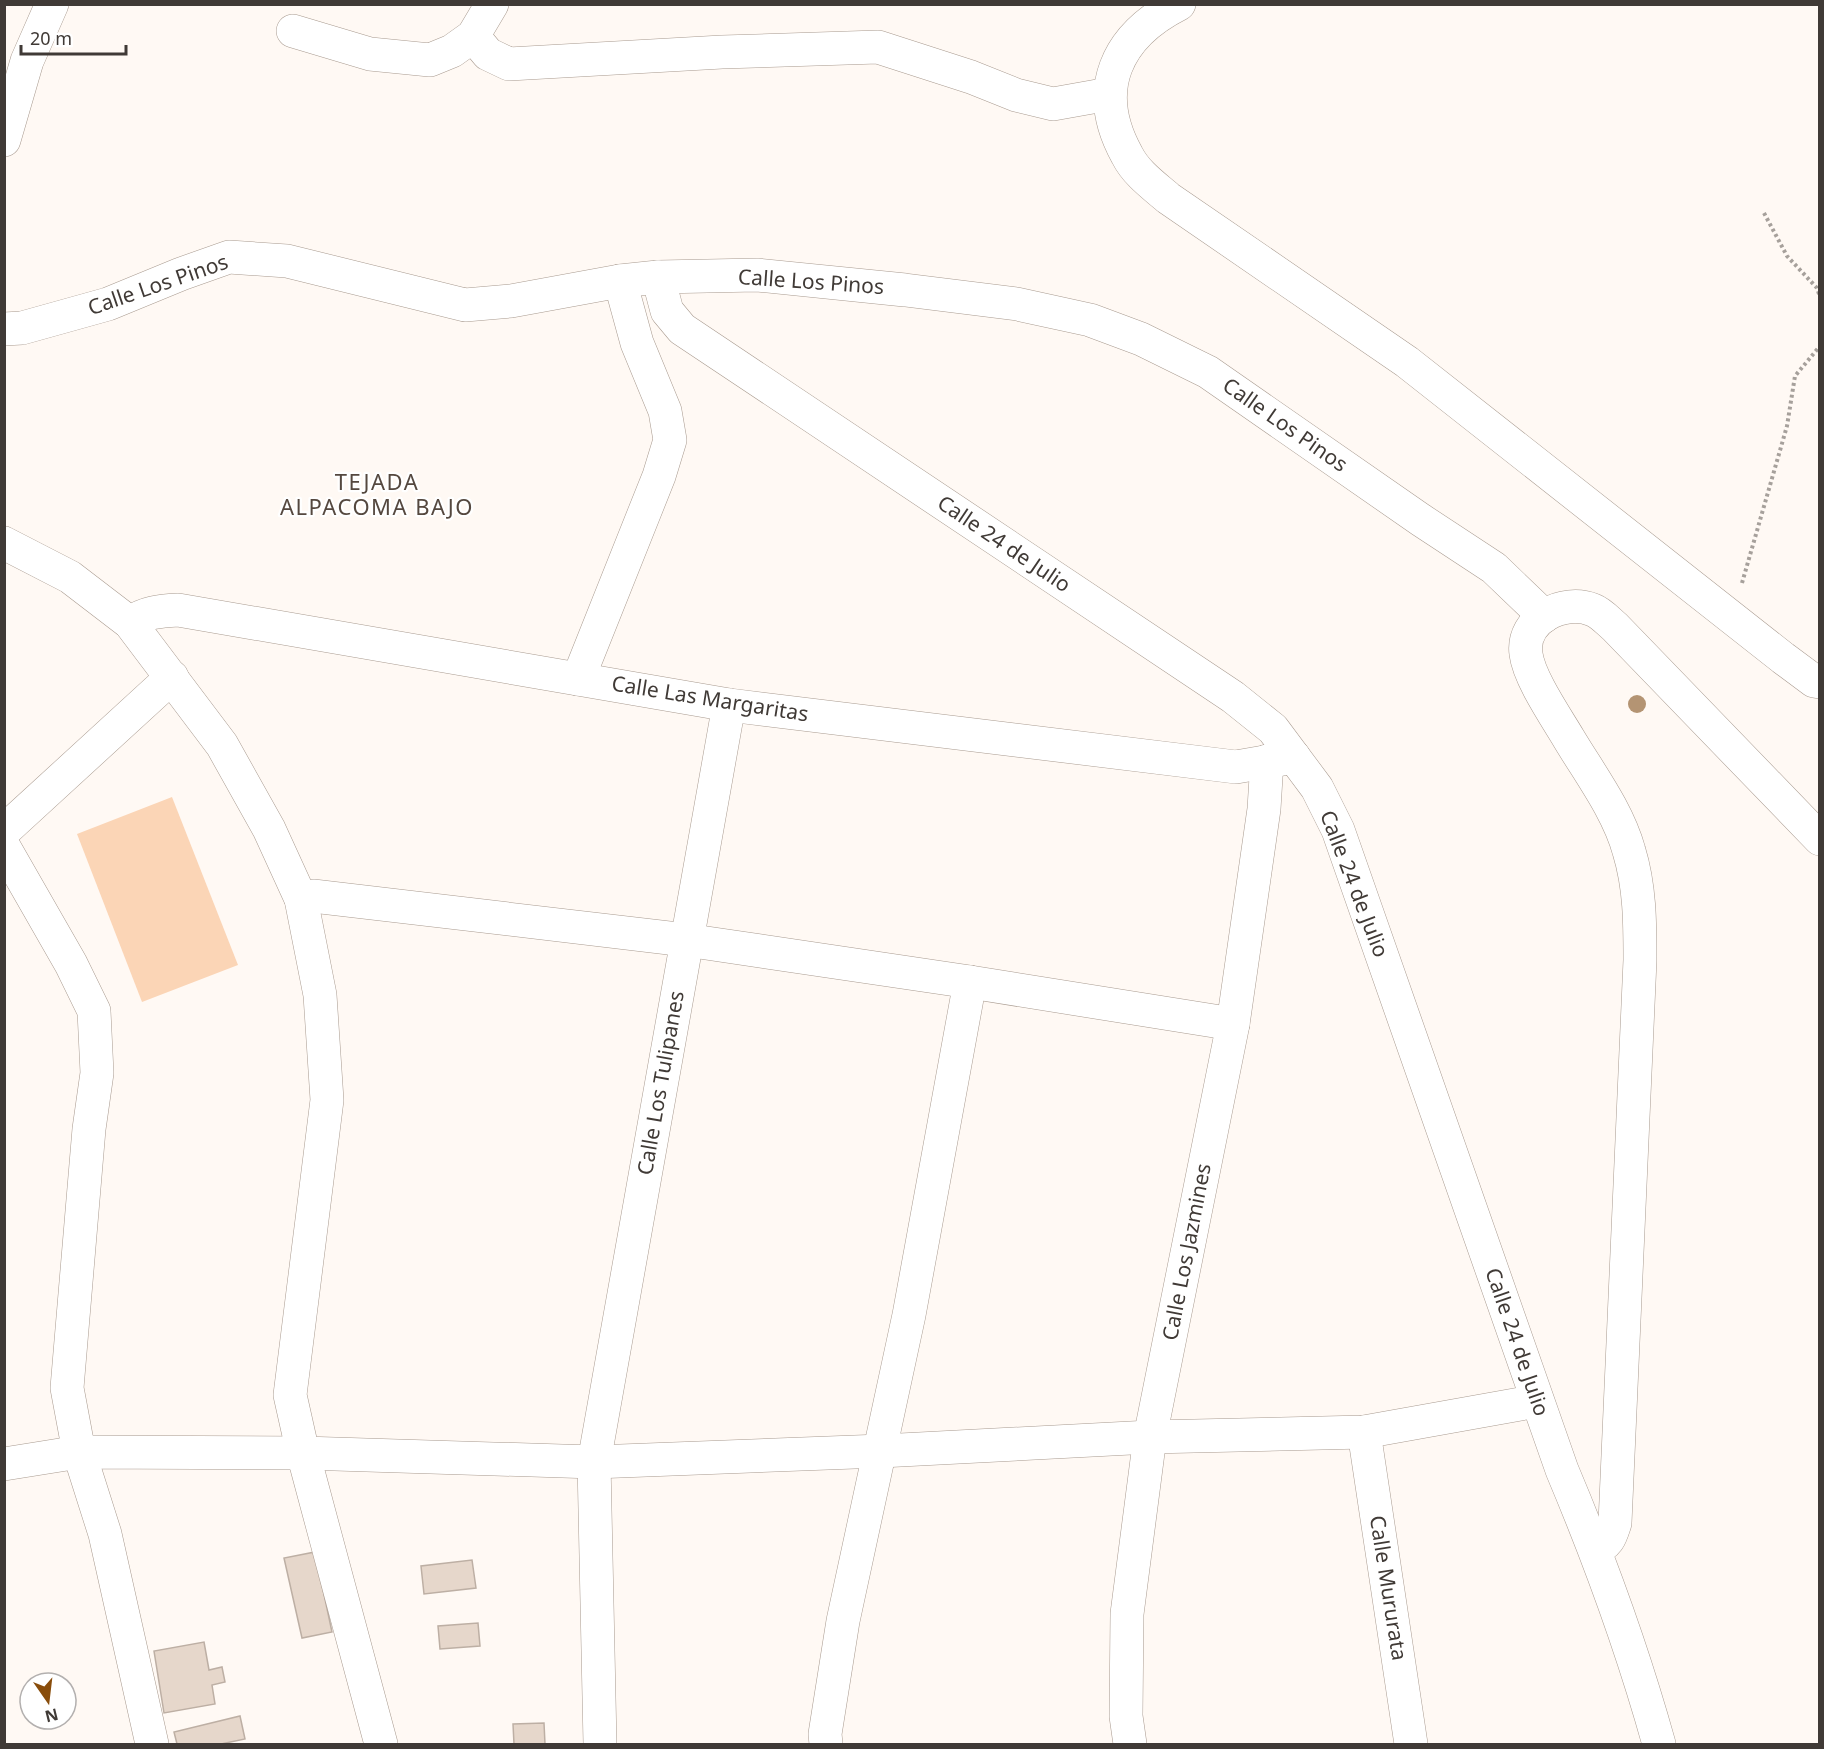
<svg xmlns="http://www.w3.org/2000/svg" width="1824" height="1749" viewBox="0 0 1824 1749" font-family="'Noto Sans',sans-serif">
<rect width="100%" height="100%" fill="#fff9f4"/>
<path fill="#fbd5b6" d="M 172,797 L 238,965 L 142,1002 L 77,834 Z"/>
<g fill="#e6d7cb" stroke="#bdafa4" stroke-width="1.5">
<path d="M 315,1552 L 332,1632 L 302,1638 L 284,1558 Z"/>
<path d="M 472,1560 L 476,1588 L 424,1594 L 421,1566 Z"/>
<path d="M 478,1623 L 480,1646 L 440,1649 L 438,1626 Z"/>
<path d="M 204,1642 L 209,1670 L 222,1667 L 225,1682 L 212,1685 L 215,1704 L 164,1713 L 154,1651 Z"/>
<path d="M 240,1716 L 245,1739 L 221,1744 L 177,1744 L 174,1732 Z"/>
<path d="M 544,1723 L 545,1744 L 514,1744 L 513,1724 Z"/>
</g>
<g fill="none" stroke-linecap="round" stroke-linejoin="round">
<g stroke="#a99b90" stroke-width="34">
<g id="minor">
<path d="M 1179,4 C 1116,36 1091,90 1127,155 C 1136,173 1153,185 1168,198 L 1407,362 L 1783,658 L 1814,681 L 1820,682"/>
<path d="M 293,31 L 370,54 L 430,60 L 452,51 L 473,36 L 492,4"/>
<path d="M 473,36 L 488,54 L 509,64 L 722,52 L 878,47 L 971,77 L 1016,95 L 1053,104 L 1109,94"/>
<path d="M 4,140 L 27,61 L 52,4"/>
<path d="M 658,277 L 667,311 L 682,329 L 1233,697 L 1273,729 L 1317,788 L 1338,830 L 1562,1470 C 1600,1560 1633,1651 1659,1744"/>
<path d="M 4,329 L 22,328 L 108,304 L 181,274 L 229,257 L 287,261 L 465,305 L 511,301 L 620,281 L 658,277 L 757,275 L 905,290 L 1017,304 L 1090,320 L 1141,339 L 1208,372 L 1421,520 L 1494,568 L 1544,616"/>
<path d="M 4,543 L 70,577 L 130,623 L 222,745 L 269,829 L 301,899 L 320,995 L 327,1100 L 290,1395 L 303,1453 L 381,1744"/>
<path d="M 130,623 C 145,612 160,611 178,610 L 729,705 L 1236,767 L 1294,757"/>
<path d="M 578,679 L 659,476 L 670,440 L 665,411 L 637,343 L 620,281"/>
<path d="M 4,831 L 172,677"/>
<path d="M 4,847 L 71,964 L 94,1011 L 97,1073 L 89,1129 L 67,1388 L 79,1452 L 105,1534 L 152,1744"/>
<path d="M 301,899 L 313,896 L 686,940 L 970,982 L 1233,1024"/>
<path d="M 1364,1432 L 1411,1744"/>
<path d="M 4,1464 L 79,1452 L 303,1453 L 594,1462 L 881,1451 L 1150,1437 L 1364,1432 L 1537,1401"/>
<path d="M 1595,1548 C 1609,1545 1611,1535 1615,1523 L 1640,960 C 1640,923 1640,887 1629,851 C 1618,811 1590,774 1569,739 C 1556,717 1529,678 1526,654 C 1521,619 1564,598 1593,610 C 1601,613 1609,622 1615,627 L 1820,839"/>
<path d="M 600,1744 L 594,1462 L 729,705"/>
<path d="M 826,1744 L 825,1734 L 843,1621 L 909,1315 L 970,982"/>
<path d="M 1130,1744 L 1126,1716 L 1127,1614 L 1150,1437 L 1233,1024 L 1264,809 L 1267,761"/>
</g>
</g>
<g stroke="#a6a09b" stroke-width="4" stroke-dasharray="3 3" stroke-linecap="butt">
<path d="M 1764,213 L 1787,256 L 1817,288 L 1820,297"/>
<path d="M 1742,583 L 1787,426 L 1795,376 L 1820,346"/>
</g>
<use href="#minor" stroke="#fff" stroke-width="33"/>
</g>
<circle fill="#b49473" cx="1637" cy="704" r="9"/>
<g text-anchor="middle" stroke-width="4.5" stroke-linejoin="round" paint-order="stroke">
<g font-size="21" fill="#403a36" stroke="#fff">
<text transform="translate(811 282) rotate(4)" y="7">Calle Los Pinos</text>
<text transform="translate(158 285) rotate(-19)" y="7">Calle Los Pinos</text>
<text transform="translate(1285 425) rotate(35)" y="7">Calle Los Pinos</text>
<text transform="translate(1004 544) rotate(34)" y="7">Calle 24 de Julio</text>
<text transform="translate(710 699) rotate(9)" y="7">Calle Las Margaritas</text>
<text transform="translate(1354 884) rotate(69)" y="7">Calle 24 de Julio</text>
<text transform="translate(661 1083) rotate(-80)" y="7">Calle Los Tulipanes</text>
<text transform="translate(1187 1252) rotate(-79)" y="7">Calle Los Jazmines</text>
<text transform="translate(1517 1342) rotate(71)" y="7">Calle 24 de Julio</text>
<text transform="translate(1388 1588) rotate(81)" y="7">Calle Mururata</text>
</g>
<g font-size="22" letter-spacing="1.5" fill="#55483f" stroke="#fff">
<text x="377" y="490">TEJADA<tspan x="377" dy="25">ALPACOMA BAJO</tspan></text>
</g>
</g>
<rect width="1824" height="1749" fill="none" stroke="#403a36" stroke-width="12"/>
<g transform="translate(48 1701) rotate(166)"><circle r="28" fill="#ffffff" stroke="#b3b0af" stroke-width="1.5"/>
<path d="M0-4.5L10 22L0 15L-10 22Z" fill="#894d0b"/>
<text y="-9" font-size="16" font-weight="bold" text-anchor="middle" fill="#403a36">N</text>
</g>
<path d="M21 45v9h105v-9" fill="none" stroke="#403a36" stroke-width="3"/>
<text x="30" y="45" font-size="18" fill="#403a36" stroke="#ffffff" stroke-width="4.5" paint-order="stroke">20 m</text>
</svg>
